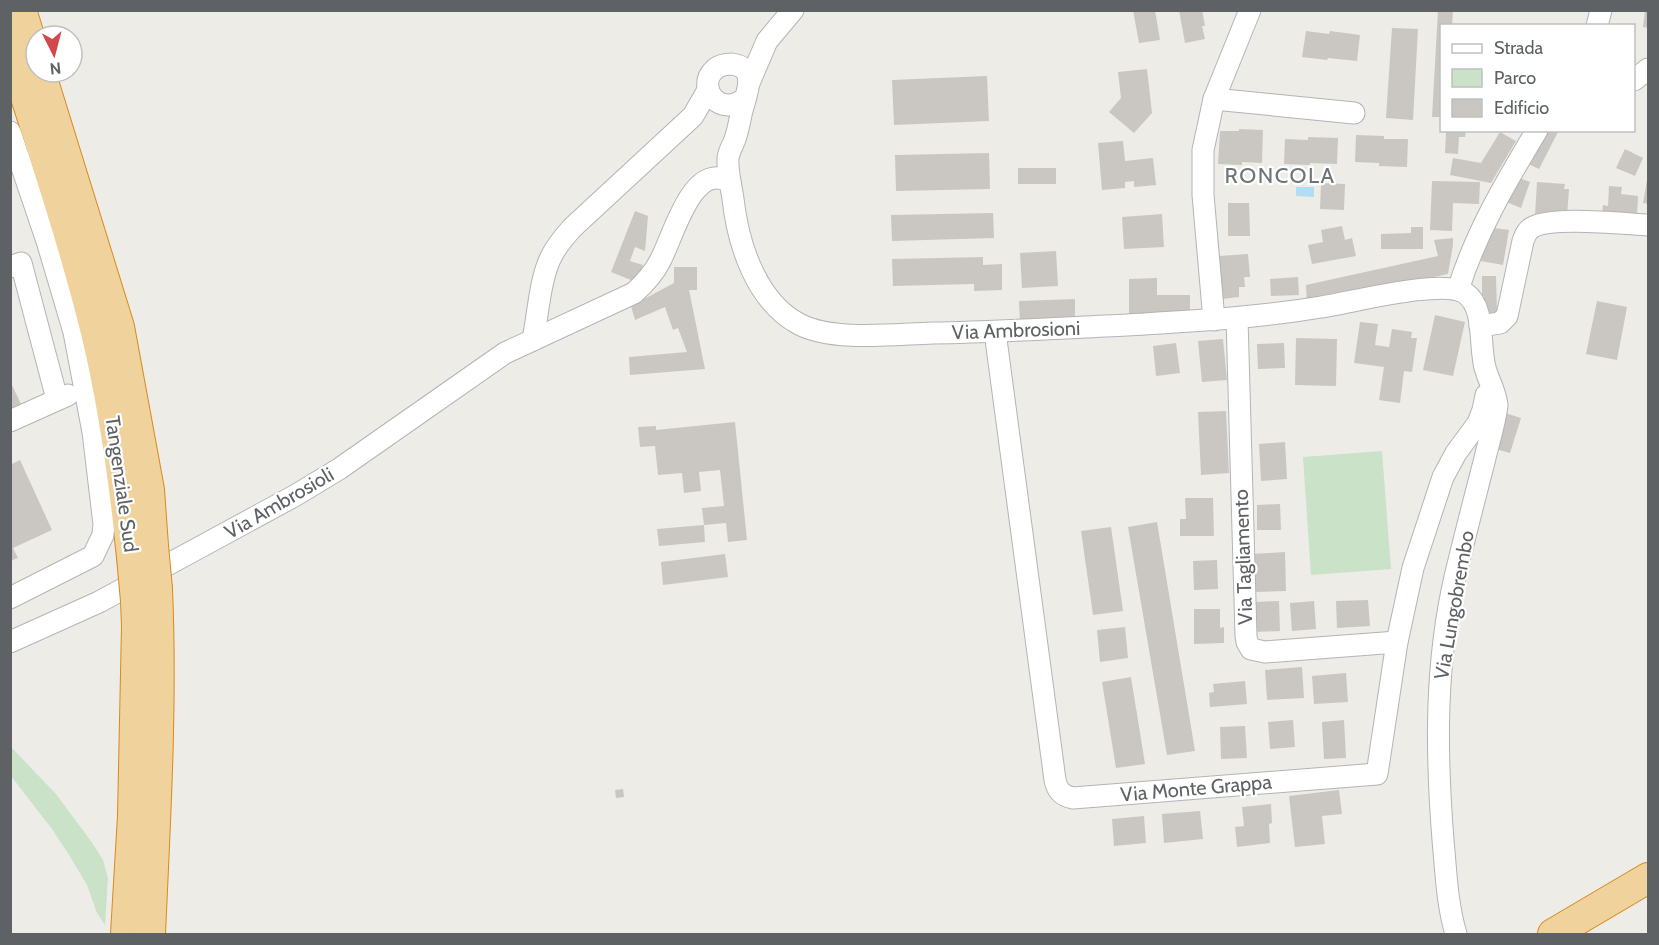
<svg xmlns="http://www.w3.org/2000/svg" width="1659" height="945" viewBox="0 0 1659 945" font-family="Cabin,sans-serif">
<rect width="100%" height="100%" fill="#eeece7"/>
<g fill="#cae2c7">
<path d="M 1382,451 L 1391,569 L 1311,575 L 1303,457 Z"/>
<path d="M 10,746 L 56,794 L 93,844 L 103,860 L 108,878 L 105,925 L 97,913 L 87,885 L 71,858 L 52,829 L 11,776 Z"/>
</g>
<path fill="#b1def4" d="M 1296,187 L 1314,187 L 1314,197 L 1296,196 Z"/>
<g fill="#cac7c3">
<path d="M 1133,10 L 1155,10 L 1160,40 L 1139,43 Z"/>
<path d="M 1179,10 L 1202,10 L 1205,26 L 1202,26 L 1205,39 L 1185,43 Z"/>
<path d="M 1438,10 L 1453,10 L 1452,26 L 1442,26 L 1442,117 L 1432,117 Z"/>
<path d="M 1645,10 L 1648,10 L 1648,28 L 1643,27 Z"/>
<path d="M 1392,28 L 1418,29 L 1413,120 L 1386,118 Z"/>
<path d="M 1306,31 L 1329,34 L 1330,31 L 1360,35 L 1357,61 L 1328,58 L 1327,60 L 1302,57 Z"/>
<path d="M 1147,69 L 1152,113 L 1134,133 L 1109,112 L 1121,98 L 1118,72 Z"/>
<path d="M 987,76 L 989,121 L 894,125 L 892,80 Z"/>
<path d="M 1239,129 L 1263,130 L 1262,163 L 1242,162 L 1242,165 L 1218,164 L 1220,131 L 1239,131 Z"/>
<path d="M 1450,130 L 1466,130 L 1465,137 L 1459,137 L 1458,154 L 1445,153 L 1446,132 L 1450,132 Z"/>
<path d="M 1544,130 L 1559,130 L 1539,169 L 1526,163 Z"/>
<path d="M 1500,132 L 1516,141 L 1491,183 L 1450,175 L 1453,158 L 1481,163 Z"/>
<path d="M 1356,135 L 1384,136 L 1384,139 L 1408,139 L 1407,167 L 1379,166 L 1379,163 L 1355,162 Z"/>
<path d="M 1308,137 L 1338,138 L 1337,164 L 1310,163 L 1310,165 L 1284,164 L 1285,139 L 1308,140 Z"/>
<path d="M 1123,141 L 1125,161 L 1153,158 L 1156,185 L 1134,187 L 1134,181 L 1125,182 L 1125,188 L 1102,190 L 1098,143 Z"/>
<path d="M 1625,149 L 1643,158 L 1635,176 L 1616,168 Z"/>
<path d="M 989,153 L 990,189 L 896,191 L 895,155 Z"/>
<rect x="1018" y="168" width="38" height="16"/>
<path d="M 1514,176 L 1530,182 L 1521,208 L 1504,201 Z"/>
<path d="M 1647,180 L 1648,180 L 1648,204 L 1643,203 Z"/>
<path d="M 1432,181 L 1480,182 L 1479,204 L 1453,203 L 1452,231 L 1430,230 Z"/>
<path d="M 1537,182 L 1565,184 L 1564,189 L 1569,189 L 1567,217 L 1535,215 Z"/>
<path d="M 1321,183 L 1345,184 L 1344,210 L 1320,209 Z"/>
<path d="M 1609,186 L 1622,187 L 1621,194 L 1638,196 L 1637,216 L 1602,214 L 1603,205 L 1608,206 Z"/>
<path d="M 1228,203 L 1249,203 L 1250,236 L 1228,236 Z"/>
<path d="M 635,211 L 648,216 L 645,251 L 635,247 L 630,261 L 643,265 L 636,282 L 611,272 Z"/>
<path d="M 993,213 L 994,238 L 892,241 L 891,215 Z"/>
<path d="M 1162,214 L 1164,247 L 1124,249 L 1122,217 Z"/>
<path d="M 1342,226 L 1345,240 L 1352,238 L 1356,256 L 1312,264 L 1308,245 L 1323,242 L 1321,230 Z"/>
<path d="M 1411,227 L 1423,227 L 1423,249 L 1381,249 L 1381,234 L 1411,233 Z"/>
<path d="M 1486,227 L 1509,230 L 1503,265 L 1481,261 Z"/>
<path d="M 1453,238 L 1453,245 L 1448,274 L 1307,303 L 1306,285 L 1438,256 L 1434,240 Z"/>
<path d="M 1056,251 L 1058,286 L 1022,288 L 1020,253 Z"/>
<path d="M 1248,254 L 1250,277 L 1244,277 L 1245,287 L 1239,287 L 1239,297 L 1222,299 L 1219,256 Z"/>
<path d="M 983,257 L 983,265 L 1002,264 L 1002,290 L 974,291 L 974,284 L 893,286 L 892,259 Z"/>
<path d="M 674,267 L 697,267 L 697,290 L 689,290 L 705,369 L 630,375 L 629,357 L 687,352 L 678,328 L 673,330 L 665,307 L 635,320 L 631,306 L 674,283 Z"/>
<path d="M 1482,276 L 1496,276 L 1497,313 L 1484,313 L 1484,296 L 1482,296 Z"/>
<path d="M 1298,277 L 1299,295 L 1271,296 L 1270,279 Z"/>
<path d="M 1157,278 L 1157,295 L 1190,295 L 1190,316 L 1129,317 L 1129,279 Z"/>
<path d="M 1075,299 L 1075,321 L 1020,323 L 1019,301 Z"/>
<path d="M 1597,301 L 1627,307 L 1617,360 L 1586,354 Z"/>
<path d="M 1435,315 L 1465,322 L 1453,376 L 1423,370 Z"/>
<path d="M 1360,322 L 1378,324 L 1375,345 L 1389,347 L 1392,329 L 1412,332 L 1411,338 L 1417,338 L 1412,372 L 1404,371 L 1400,403 L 1379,400 L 1384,367 L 1354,363 Z"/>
<path d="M 1296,338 L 1337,339 L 1336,386 L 1295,385 Z"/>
<path d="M 1223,339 L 1227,380 L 1202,382 L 1198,341 Z"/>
<path d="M 1176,343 L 1180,373 L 1156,376 L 1153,346 Z"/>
<path d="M 1284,343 L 1285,368 L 1258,369 L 1257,344 Z"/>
<path d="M 10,381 L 22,406 L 10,411 Z"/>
<path d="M 1226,411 L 1229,473 L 1201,475 L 1198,412 Z"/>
<path d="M 1502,412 L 1521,418 L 1510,453 L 1492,448 Z"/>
<path d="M 735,422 L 747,540 L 728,542 L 726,523 L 704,525 L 702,508 L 724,506 L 720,470 L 699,472 L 701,491 L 684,493 L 682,473 L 658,475 L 655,446 L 640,447 L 638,427 L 656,426 L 656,430 Z"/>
<path d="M 1285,442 L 1287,479 L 1261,481 L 1259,444 Z"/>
<path d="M 20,460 L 52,530 L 13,548 L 18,558 L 10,561 L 10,465 Z"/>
<path d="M 1185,498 L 1213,498 L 1214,536 L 1180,536 L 1180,519 L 1186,519 Z"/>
<path d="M 1280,504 L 1281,530 L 1257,530 L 1257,505 Z"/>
<path d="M 1157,522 L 1195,751 L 1167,755 L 1128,527 Z"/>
<path d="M 704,525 L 705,542 L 659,546 L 657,529 Z"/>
<path d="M 1111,527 L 1123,611 L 1093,615 L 1081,531 Z"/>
<path d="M 1285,552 L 1286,591 L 1254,592 L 1252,554 Z"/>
<path d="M 725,554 L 728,577 L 663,585 L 661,562 Z"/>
<path d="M 1217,560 L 1218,589 L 1194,590 L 1193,561 Z"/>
<path d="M 1368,600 L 1370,626 L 1337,628 L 1336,601 Z"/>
<path d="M 1279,601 L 1280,631 L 1254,632 L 1253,602 Z"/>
<path d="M 1314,601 L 1316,629 L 1292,631 L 1290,603 Z"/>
<path d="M 1194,609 L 1220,609 L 1220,628 L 1224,627 L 1224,643 L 1194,644 Z"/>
<path d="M 1125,627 L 1128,658 L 1100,662 L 1097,630 Z"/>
<path d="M 1302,667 L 1304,698 L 1267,700 L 1265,670 Z"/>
<path d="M 1346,673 L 1348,702 L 1314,704 L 1312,676 Z"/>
<path d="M 1131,677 L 1145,764 L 1116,768 L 1102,682 Z"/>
<path d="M 1245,681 L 1247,704 L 1210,707 L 1209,693 L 1214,692 L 1213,684 Z"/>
<path d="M 1293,720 L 1295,747 L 1270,749 L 1268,722 Z"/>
<path d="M 1344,720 L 1346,758 L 1324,759 L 1322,722 Z"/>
<path d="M 1245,726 L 1247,758 L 1221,759 L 1220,727 Z"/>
<path d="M 623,789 L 624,797 L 616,798 L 615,790 Z"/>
<path d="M 1339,790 L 1342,814 L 1322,816 L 1325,844 L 1295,847 L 1289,796 Z"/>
<path d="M 1271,804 L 1272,823 L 1269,824 L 1270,843 L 1237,847 L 1235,827 L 1244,826 L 1242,807 Z"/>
<path d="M 1200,811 L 1203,839 L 1164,843 L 1162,814 Z"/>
<path d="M 1144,816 L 1146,843 L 1114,846 L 1112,819 Z"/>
</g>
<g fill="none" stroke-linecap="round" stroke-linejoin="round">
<g stroke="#b2b4b7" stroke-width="23">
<g id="minor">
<path d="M 1597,26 L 1601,10"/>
<path d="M 1634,80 L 1648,69"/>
<path d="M 749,83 L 767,41 L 793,10"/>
<path d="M 746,97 C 722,120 694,88 715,69 C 720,65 726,64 732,64 C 758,68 747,92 743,107 C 740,117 739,127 736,136 C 734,144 729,150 728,158 C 727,171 731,185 733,199 C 738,244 756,301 799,324 C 833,342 895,334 933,333 C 998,332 1062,328 1127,325 C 1192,321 1256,318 1321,307 C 1350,303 1443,278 1465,293 C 1487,308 1478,349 1486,371 C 1490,384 1495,390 1497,405 C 1495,424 1488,444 1484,462 C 1474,501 1464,539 1455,577 C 1435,664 1436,752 1443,840 C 1446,872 1447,904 1456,934"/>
<path d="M 1214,99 L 1354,113"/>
<path d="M 10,132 L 47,241 L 74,332 L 93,432 L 104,524 L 103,535 L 93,556 L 10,598"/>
<path d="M 10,267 L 21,263 L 57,399"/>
<path d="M 1458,290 C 1476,232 1506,182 1537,130"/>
<path d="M 1237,318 L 1246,636 L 1247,642 L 1251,649 L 1265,652 L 1397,642"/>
<path d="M 1214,320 L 1203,195 L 1203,150 L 1214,99 L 1250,10"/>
<path d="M 1480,326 L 1500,323 L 1507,316 L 1523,241 C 1525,236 1526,232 1530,229 C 1547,215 1625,224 1648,225"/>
<path d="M 995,332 L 1055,780 C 1057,791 1063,796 1073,798 L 1377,774 L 1397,642 L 1413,568 L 1443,477 L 1456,453 L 1478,423 L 1483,410 L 1486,395"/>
<path d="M 533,340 C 538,315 540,277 552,255 C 557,245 565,236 572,228 L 693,116 L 708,90"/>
<path d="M 10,421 L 68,395"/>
<path d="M 10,642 L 99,602 L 296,495 L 339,469 L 505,353 L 634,293 C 644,284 654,273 660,261 C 673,238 692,159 730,182"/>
</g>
</g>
<g stroke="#d88a1e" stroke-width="32">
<g id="highway">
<path d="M 21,10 L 36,58"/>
<path d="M 10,47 C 40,142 72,236 96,332 C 114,406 124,481 132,557"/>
<path d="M 40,72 L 119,327 L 149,490 L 153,546"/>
<path d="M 126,934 L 133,816 L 137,626 L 136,601"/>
<path d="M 150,934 C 155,820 162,704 157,589"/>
<path d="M 1553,934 L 1648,878"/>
</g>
</g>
<use href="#minor" stroke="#fff" stroke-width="21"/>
<use href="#highway" stroke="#f0d29c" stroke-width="30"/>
<g stroke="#d88a1e" stroke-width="32" stroke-linecap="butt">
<g id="highway-bridge">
<path d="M 153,546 L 157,589"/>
<path d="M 132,557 L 136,601"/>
</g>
</g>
<use href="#highway-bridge" stroke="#f0d29c" stroke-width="30"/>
</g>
<g text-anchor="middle" stroke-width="4.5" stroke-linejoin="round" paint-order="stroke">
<g font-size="20" fill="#5e6265" stroke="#fff">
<text transform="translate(1016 330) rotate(-2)" y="7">Via Ambrosioni</text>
<text transform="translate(122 484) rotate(82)" y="7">Tangenziale Sud</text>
<text transform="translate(279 503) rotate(-30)" y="7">Via Ambrosioli</text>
<text transform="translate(1243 557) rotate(-92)" y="7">Via Tagliamento</text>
<text transform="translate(1454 605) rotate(-80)" y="7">Via Lungobrembo</text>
<text transform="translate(1196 788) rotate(-5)" y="7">Via Monte Grappa</text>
</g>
<g font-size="22" letter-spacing="1.5" fill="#6f7477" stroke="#fff">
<text x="1280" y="183">RONCOLA</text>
</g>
</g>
<rect width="1659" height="945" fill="none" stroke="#5e6265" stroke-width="24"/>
<rect x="1440" y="24" width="195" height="108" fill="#ffffff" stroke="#bfc0c1" stroke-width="1.5"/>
<rect x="1452" y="44" width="30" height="9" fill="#ffffff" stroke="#bfc0c1" stroke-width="1.5"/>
<text x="1494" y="54" font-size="18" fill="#5e6265">Strada</text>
<rect x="1452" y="69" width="30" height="18" fill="#cae2c7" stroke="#bfc0c1" stroke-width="1.5"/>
<text x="1494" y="84" font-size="18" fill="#5e6265">Parco</text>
<rect x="1452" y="99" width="30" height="18" fill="#cac7c3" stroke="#bfc0c1" stroke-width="1.5"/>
<text x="1494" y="114" font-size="18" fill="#5e6265">Edificio</text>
<g transform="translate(54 54) rotate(174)"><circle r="28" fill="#ffffff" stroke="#bfc0c1" stroke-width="1.5"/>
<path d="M0-4.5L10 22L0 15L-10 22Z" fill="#d3484b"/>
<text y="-9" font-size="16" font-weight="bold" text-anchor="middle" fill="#5e6265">N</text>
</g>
</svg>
